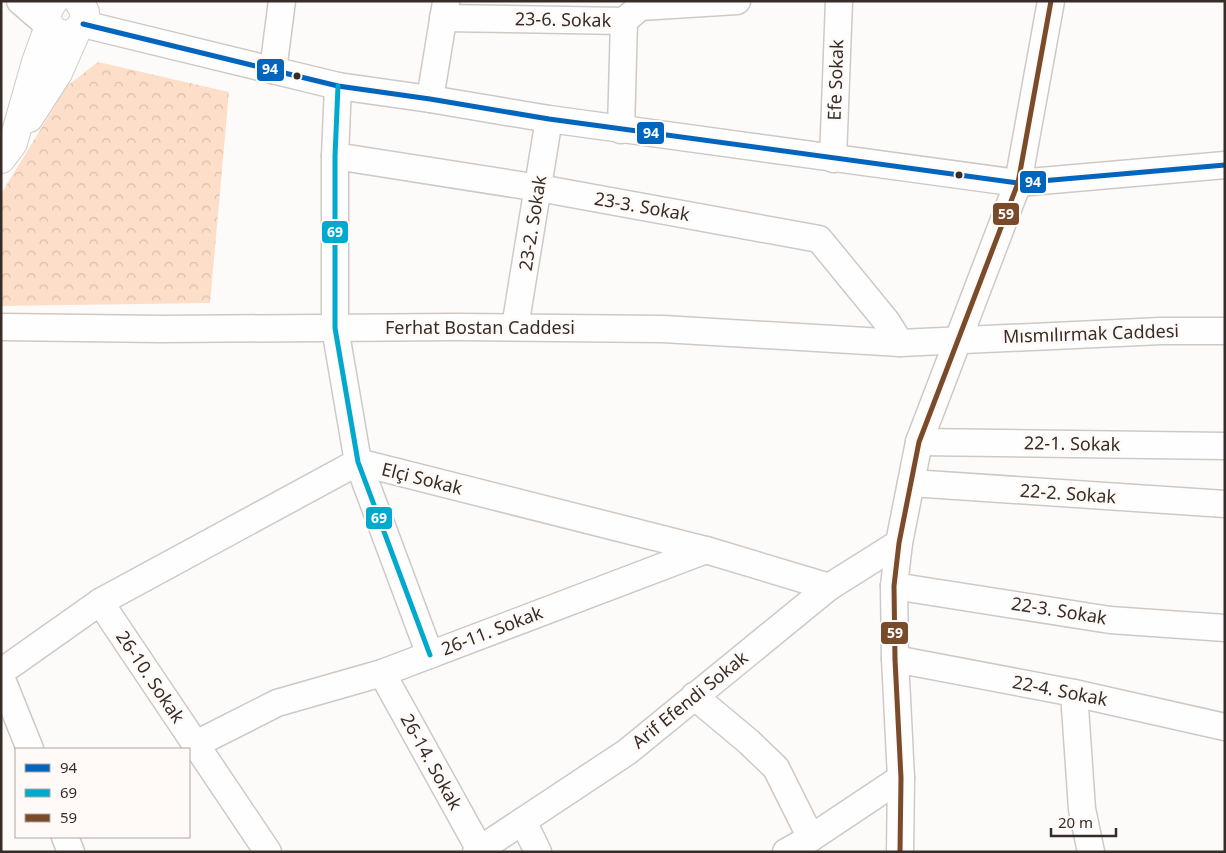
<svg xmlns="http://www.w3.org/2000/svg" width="1226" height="853" viewBox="0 0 1226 853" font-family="'Noto Sans',sans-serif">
<defs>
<pattern id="park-crowns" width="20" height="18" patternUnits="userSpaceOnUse" patternTransform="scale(1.25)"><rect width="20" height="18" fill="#fcdec9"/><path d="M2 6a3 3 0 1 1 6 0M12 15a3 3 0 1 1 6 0" fill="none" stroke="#d9bfad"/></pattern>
</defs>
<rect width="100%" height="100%" fill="#fdfbf9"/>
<path fill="url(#park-crowns)" d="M 98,62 L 229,92 L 210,303 L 1,306 L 1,194 L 67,86 Z"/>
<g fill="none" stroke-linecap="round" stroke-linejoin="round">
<g stroke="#cec9c5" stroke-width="29">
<g id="street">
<path d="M 20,1 L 49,26"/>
<path d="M 443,18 L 624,21 L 640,7 L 737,1"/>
<path d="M 83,24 L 338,86 L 430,99 L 549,119 L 1018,183 L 1225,165"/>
<path d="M 273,70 L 282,1"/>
<path d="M 338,86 L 335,156 L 335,328 L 358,462 L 430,655"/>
<path d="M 430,99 L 446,2"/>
<path d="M 621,130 L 624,21"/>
<path d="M 335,156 L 539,188 L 819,239 L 887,322 L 900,343"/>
<path d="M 833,159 L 839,1"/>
<path d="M 1,327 L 162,329 L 458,327 L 663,329 L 900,343 L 1161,331 L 1225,331"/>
<path d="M 515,327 L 549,119"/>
<path d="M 919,442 L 1225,446"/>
<path d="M 911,483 L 1225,504"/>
<path d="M 894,586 L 1110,620 L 1225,628"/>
<path d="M 100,602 L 268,852"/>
<path d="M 895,659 L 1074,693 L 1225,727"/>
<path d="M 1,672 L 100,602 L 358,462 L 706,550 L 829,587"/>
<path d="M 382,673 L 480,850"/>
<path d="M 1,677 L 30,749"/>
<path d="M 1074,693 L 1082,809 L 1091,852"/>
<path d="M 694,696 L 749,742 L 776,768 L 811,838"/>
<path d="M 196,744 L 277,703 L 382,673 L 706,550"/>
<path d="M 523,821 L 538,852"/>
<path d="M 65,837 L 71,852"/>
<path d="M 476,852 L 627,752 L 829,587 L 899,543"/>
<path d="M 786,852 L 811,838 L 901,778"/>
<path d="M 900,852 L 901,778 L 895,659 L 894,586 L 899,543 L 919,442 L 1018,183 L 1051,1"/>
</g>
</g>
<g stroke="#cec9c5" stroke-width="30">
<g id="secondary">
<path d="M 54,1 C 29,31 81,53 85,12 L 78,1"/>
<path d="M 29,118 L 58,73 L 76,32"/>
<path d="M 1,159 L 13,143 L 36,62 L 49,26"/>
</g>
</g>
<use href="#street" stroke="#fffefe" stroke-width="26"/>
<use href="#secondary" stroke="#fffefe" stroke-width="28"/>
<g stroke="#fffaf7" stroke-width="9">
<path id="bus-1" d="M 83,24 L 338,86 L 430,99 L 549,119 L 1018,183 L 1225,165"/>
</g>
<g stroke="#fffaf7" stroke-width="9">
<path id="bus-2" d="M 338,86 L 335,156 L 335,328 L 358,462 L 430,655"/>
</g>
<g stroke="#fffaf7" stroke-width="9">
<path id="bus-3" d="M 900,852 L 901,778 L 895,659 L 894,586 L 899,543 L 919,442 L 1018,183 L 1051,1"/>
</g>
<use href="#bus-1" stroke="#0065bd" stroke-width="5"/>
<use href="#bus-2" stroke="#00a9ce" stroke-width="5"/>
<use href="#bus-3" stroke="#7a4b2a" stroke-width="5"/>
</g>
<g fill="#362d28" stroke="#fffaf7" stroke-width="2">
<circle cx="297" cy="76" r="4.5"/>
<circle cx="959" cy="175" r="4.5"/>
</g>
<g text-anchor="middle" stroke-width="5" stroke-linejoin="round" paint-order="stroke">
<g font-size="18" fill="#362d28" stroke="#fffaf7">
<text transform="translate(563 20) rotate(1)" y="6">23-6. Sokak</text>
<text transform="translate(836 80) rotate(-88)" y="6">Efe Sokak</text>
<text transform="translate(642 207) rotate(10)" y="6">23-3. Sokak</text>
<text transform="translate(533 223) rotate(-81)" y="6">23-2. Sokak</text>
<text x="480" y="334">Ferhat Bostan Caddesi</text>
<text transform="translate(1091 334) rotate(-2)" y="6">Mısmılırmak Caddesi</text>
<text transform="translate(1072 444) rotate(1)" y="6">22-1. Sokak</text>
<text transform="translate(422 479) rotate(14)" y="6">Elçi Sokak</text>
<text transform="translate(1068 494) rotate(4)" y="6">22-2. Sokak</text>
<text transform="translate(1059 611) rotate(9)" y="6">22-3. Sokak</text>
<text transform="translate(492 631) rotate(-21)" y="6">26-11. Sokak</text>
<text transform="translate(150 677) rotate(56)" y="6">26-10. Sokak</text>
<text transform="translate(1060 691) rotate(11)" y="6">22-4. Sokak</text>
<text transform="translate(690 700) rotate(-39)" y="6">Arif Efendi Sokak</text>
<text transform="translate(431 762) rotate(61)" y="6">26-14. Sokak</text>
</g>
</g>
<g stroke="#fffaf7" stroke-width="2">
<rect x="256" y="58" width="29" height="24" rx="5" fill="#0065bd"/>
<rect x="636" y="121" width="29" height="24" rx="5" fill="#0065bd"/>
<rect x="1019" y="170" width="28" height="24" rx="5" fill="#0065bd"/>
<rect x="992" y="202" width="28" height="24" rx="5" fill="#7a4b2a"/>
<rect x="321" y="220" width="28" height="24" rx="5" fill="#00a9ce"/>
<rect x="365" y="506" width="28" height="24" rx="5" fill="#00a9ce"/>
<rect x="880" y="621" width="29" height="24" rx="5" fill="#7a4b2a"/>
</g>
<g font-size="14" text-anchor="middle" font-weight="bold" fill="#fff">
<text x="270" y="74">94</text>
<text x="651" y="138">94</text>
<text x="1033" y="187">94</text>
<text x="1006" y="219">59</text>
<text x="335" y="237">69</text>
<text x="379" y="523">69</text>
<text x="895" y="638">59</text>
</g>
<rect width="1226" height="853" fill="none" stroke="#362d28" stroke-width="5"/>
<rect x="15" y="748" width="175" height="90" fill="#fffaf7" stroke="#afa8a4"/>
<rect x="25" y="764" width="25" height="8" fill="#0065bd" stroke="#afa8a4"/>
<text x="60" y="773" font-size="15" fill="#362d28">94</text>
<rect x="25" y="789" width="25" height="8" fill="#00a9ce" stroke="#afa8a4"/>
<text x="60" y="798" font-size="15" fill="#362d28">69</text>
<rect x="25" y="814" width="25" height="8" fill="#7a4b2a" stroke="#afa8a4"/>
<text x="60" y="823" font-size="15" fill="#362d28">59</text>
<path d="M1051 828v8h65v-8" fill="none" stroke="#362d28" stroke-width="2.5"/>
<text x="1058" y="828" font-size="15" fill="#362d28" stroke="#fffaf7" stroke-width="4" paint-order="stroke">20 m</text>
</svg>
